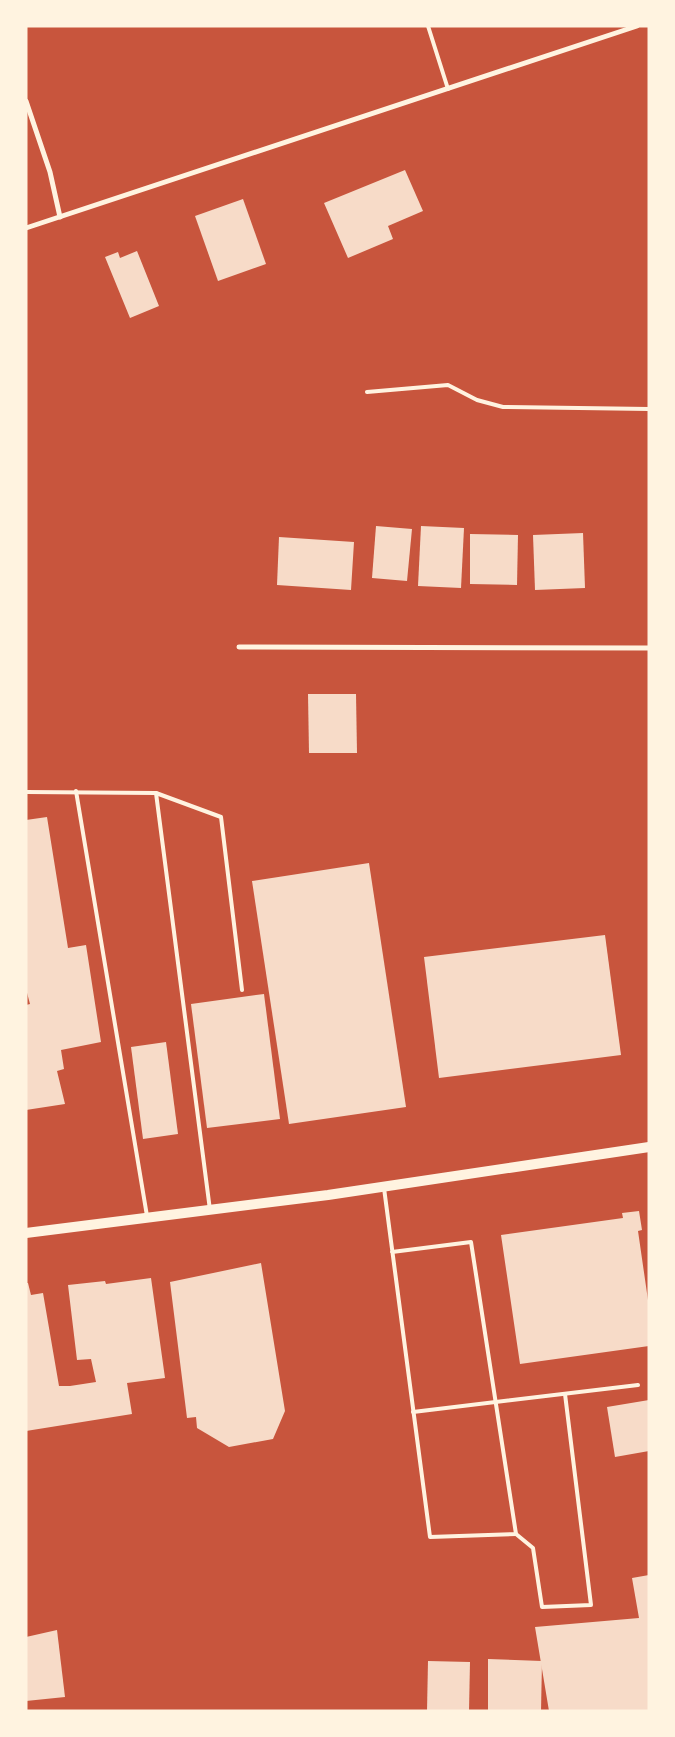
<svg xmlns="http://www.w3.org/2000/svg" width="675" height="1737" viewBox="0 0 675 1737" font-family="Rubik,sans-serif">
<rect width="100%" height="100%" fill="#c8553d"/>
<g fill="#f7dbc8">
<path d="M 405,170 L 423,211 L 388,226 L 393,239 L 348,258 L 324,203 Z"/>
<path d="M 243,199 L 266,264 L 218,281 L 195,216 Z"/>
<path d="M 137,251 L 159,306 L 130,318 L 105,257 L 118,252 L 120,258 Z"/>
<path d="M 376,526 L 412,529 L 407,581 L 372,578 Z"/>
<path d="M 421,526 L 464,528 L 461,588 L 418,586 Z"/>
<path d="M 583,533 L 585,588 L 535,590 L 533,535 Z"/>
<path d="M 470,534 L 518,535 L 517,585 L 470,584 Z"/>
<path d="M 279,537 L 354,542 L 351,590 L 277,585 Z"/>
<path d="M 308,694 L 356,694 L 357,753 L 309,753 Z"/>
<path d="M 47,817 L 68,948 L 86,945 L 101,1042 L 61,1050 L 64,1069 L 57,1071 L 65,1104 L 26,1110 L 26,1005 L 30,1004 L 26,989 L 26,820 Z"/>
<path d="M 369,863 L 406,1107 L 289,1124 L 252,881 Z"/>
<path d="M 605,935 L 621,1055 L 439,1078 L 424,957 Z"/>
<path d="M 264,994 L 280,1119 L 207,1128 L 191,1004 Z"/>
<path d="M 166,1042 L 178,1134 L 143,1139 L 131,1047 Z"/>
<path d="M 639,1211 L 642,1230 L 638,1231 L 649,1307 L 649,1346 L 520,1364 L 501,1235 L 623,1218 L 622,1213 Z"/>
<path d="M 261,1263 L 285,1411 L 273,1439 L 229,1447 L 197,1428 L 196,1417 L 187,1418 L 170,1282 Z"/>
<path d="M 151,1278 L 165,1378 L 127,1383 L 132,1414 L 26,1431 L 26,1283 L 28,1283 L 31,1295 L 43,1293 L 59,1386 L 70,1386 L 96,1382 L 91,1359 L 77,1360 L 68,1285 L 105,1281 L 106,1284 Z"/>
<path d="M 649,1400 L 649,1451 L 615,1457 L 607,1407 Z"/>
<path d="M 649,1575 L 649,1711 L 549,1711 L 535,1627 L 639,1618 L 632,1578 Z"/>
<path d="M 57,1630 L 65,1697 L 26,1701 L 26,1637 Z"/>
<path d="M 488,1659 L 542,1661 L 541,1711 L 488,1711 Z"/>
<path d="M 428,1661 L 470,1662 L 469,1711 L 427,1711 Z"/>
</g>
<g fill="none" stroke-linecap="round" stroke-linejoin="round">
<g stroke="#fff3e0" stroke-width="4">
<path d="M 428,26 L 448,89"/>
<path d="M 367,392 L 448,385 L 477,400 L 503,407 L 649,409"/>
<path d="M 76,791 L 147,1216"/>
<path d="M 26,792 L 156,793"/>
<path d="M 384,1188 L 430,1537 L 516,1534 L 471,1242 L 392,1252"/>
<path d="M 210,1210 L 156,793 L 221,817 L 242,990"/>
<path d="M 413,1412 L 638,1385"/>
<path d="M 516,1534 L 533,1548 L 542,1607 L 591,1605 L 565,1394"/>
</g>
<g stroke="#fff3e0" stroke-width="5">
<path d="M 26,101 L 50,172 L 60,217"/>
<path d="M 26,228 L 637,26"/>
<path d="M 239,647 L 649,648"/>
</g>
<path stroke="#fff3e0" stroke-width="10" d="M 26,1233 L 328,1195 L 649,1147"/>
</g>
<rect width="675" height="1737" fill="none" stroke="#fff3e0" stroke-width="55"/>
</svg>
